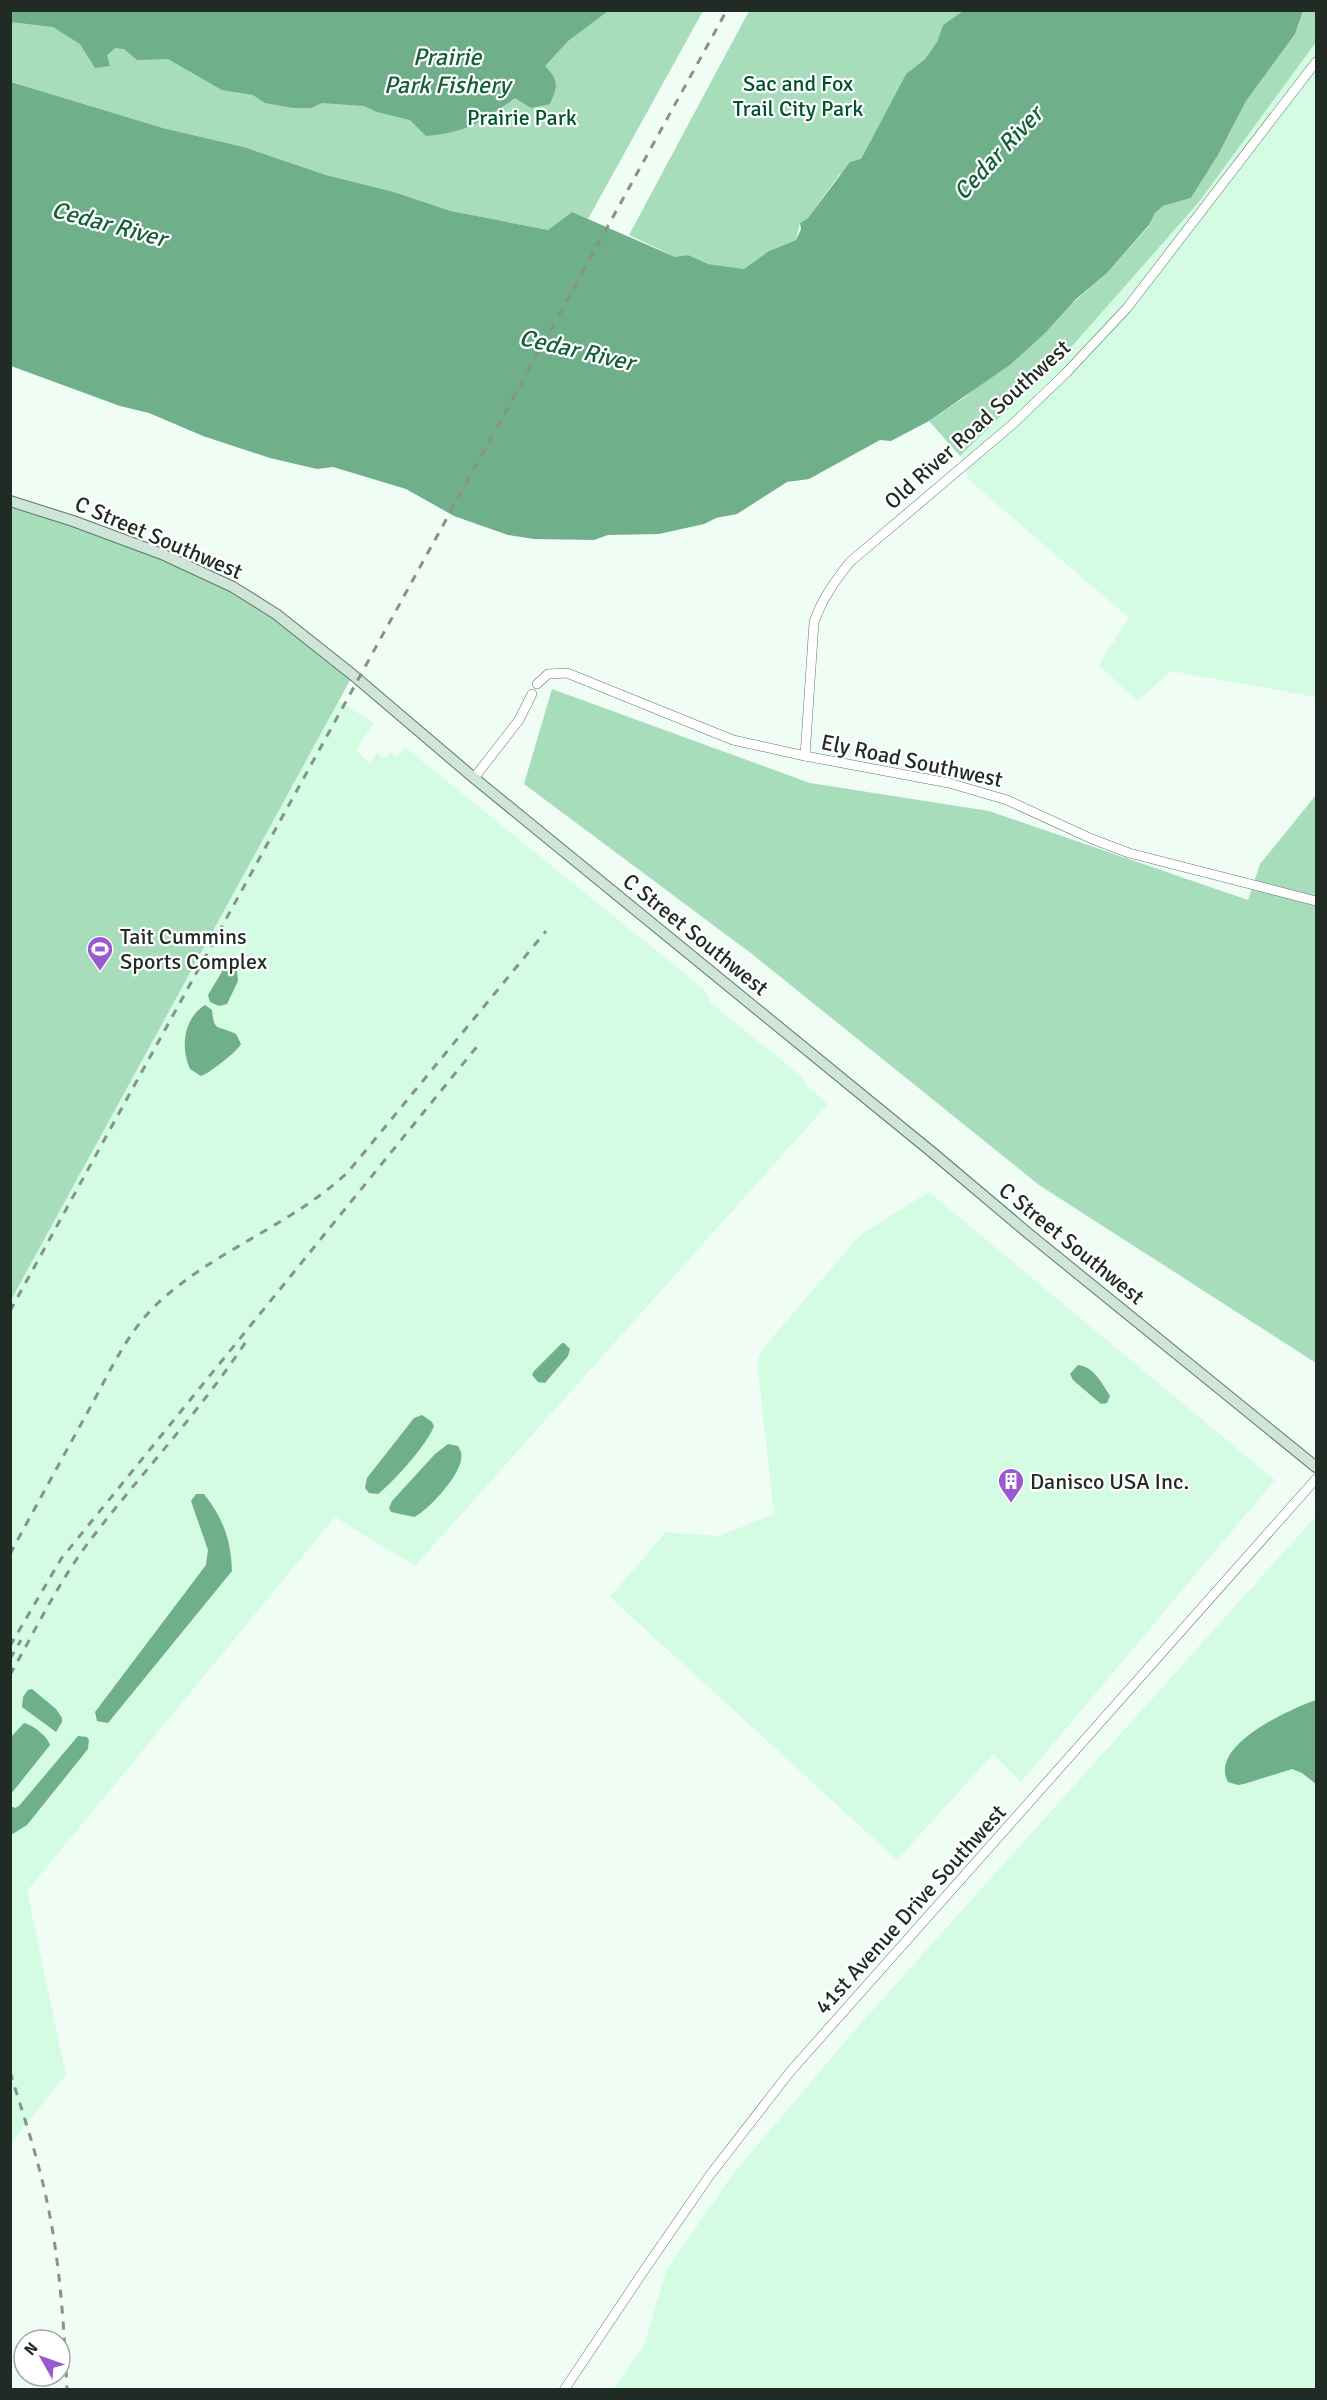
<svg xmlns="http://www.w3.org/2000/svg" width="1327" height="2400" viewBox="0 0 1327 2400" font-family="Signika,sans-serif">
<rect width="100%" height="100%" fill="#f0fdf5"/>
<g fill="#d4fce2">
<path d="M 1316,42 L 1316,697 L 1171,671 L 1138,701 L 1098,665 L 1129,618 L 970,481 L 960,456 L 1074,344 L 1199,202 Z"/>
<path d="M 339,701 L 374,723 L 356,750 L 370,763 L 377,752 L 384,759 L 390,752 L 397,757 L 405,747 L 705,990 L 710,1002 L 801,1076 L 806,1085 L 828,1104 L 415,1566 L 335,1517 L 27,1891 L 66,2075 L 11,2143 L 11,1300 Z"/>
<path d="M 929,1192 L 1275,1480 L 1021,1782 L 993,1754 L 897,1860 L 610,1597 L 666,1532 L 719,1536 L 774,1514 L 757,1362 L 764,1347 L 861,1234 Z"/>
<path d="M 1316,1516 L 1316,2389 L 614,2390 L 644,2345 L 666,2271 L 732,2175 L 861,2023 Z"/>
</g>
<g fill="#a7ddbb">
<path d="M 10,11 L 703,11 L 588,219 L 572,212 L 548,230 L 451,211 L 394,192 L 326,175 L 244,147 L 163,128 L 11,82 Z"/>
<path d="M 749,11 L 963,11 L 943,25 L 937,42 L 925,59 L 906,74 L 861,159 L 839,175 L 808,218 L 800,223 L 796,240 L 769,251 L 744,269 L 708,264 L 688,255 L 675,257 L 629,235 Z"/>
<path d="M 1303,11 L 1316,11 L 1316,42 L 1199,202 L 1074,344 L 960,456 L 929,421 L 965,397 L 1107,273 L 1149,226 L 1155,213 L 1163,206 L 1191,198 L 1218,155 L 1246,101 L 1295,34 Z"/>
<path d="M 11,501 L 73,521 L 233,587 L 353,675 L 11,1300 Z"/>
<path d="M 552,689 L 810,783 L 989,811 L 1248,900 L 1260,864 L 1316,795 L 1316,1363 L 1039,1185 L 752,954 L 524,784 Z"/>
</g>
<g fill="#6faf89">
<path d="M 10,11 L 11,10 L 608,11 L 568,41 L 545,66 C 559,81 558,85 550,104 L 531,108 L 515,98 C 481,122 469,132 426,136 L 410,120 L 377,112 L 364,106 L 322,103 L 311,108 L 293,108 L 265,103 L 253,95 L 222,90 L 168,59 L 137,60 L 124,49 L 115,48 L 107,55 L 110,66 L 95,68 L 80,44 L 53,27 L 11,22 Z"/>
<path d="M 963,11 L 1303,11 L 1295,34 L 1246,101 L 1218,155 L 1191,198 L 1163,206 L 1155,213 L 1149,225 L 1107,273 L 1075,300 L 1045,333 L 1011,364 L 929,421 L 891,441 L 880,440 L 809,479 L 787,482 L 737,514 L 716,518 L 704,524 L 659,534 L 608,535 L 594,540 L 534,539 L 508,535 L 454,516 L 406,489 L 333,467 L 317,469 L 270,458 L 203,436 L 149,413 L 120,406 L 11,366 L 11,82 L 163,128 L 244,147 L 326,175 L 394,192 L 451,211 L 548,230 L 572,212 L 675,257 L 688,255 L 708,264 L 744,269 L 769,251 L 796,240 L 801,229 L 800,223 L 808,218 L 850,162 L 861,159 L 906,74 L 925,59 L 937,42 L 943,25 Z"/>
<path d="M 226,965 L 229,965 L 237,971 L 238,981 L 227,1004 L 219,1006 L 210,1002 L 208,995 Z"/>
<path d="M 205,1005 L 212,1010 C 214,1033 218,1025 236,1034 L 241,1044 C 239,1050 207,1075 201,1076 L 190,1069 C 180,1047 184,1018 205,1005 Z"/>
<path d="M 562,1343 L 564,1343 L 570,1349 L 568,1356 L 545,1383 L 538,1382 L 532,1375 L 534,1371 Z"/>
<path d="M 1078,1365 C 1094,1367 1102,1383 1110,1396 L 1107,1403 L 1101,1404 L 1073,1380 L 1070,1374 Z"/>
<path d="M 422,1415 L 432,1422 L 434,1426 C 427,1445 393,1482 378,1494 L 369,1493 L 365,1488 L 367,1478 L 414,1418 Z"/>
<path d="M 448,1444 L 458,1446 C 461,1451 462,1454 461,1460 C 459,1476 429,1510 414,1517 L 391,1512 L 389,1508 L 392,1501 L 435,1454 Z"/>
<path d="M 196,1494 L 204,1494 C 223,1518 231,1540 232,1571 L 108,1723 L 97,1721 L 95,1712 L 206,1565 L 208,1550 L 191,1501 Z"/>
<path d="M 32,1689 L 56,1709 L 62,1718 L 62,1722 L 56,1732 L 22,1707 L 23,1697 L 28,1690 Z"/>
<path d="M 1316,1700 L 1316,1784 L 1302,1773 L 1292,1769 L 1244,1784 L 1238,1785 L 1228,1782 C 1208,1745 1291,1709 1316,1700 Z"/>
<path d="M 24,1723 C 33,1725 47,1736 50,1745 L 11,1794 L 11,1737 Z"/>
<path d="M 78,1736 L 87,1737 L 89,1740 L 88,1749 L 27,1825 L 11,1835 L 11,1806 L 15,1808 L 19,1806 Z"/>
</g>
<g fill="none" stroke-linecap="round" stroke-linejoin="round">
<g stroke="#5c7967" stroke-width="10">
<g id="tertiary">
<path d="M 537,684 L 548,674 L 567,673 L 733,740 L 805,756 L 949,783 L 1007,800 L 1092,839 L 1129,853 L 1316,901"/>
<path d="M 805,756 L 814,622 C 822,599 835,581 850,562 L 1014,423 L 1066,373 L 1127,308 L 1316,62"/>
<path d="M 474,778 L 519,720 L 532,694"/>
<path d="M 564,2390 L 645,2269 L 710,2175 L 789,2073 L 1316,1479"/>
</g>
</g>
<g stroke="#5c7967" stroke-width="12">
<path id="secondary" d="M 10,501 L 73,521 L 162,554 L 233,587 L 276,614 L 353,675 L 474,778 L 933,1153 L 1029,1234 L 1316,1467"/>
</g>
<use href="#tertiary" stroke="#fff" stroke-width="9"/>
<use href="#secondary" stroke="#cee5d7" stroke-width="10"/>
<g stroke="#86938b" stroke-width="3" stroke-dasharray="8 8" stroke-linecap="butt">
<path d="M 10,1311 L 727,10"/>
<path d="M 10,1554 C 37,1504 64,1455 91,1406 C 110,1371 128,1331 158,1303 C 215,1250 292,1225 348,1172 L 546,931"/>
<path d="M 10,1646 L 61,1559 L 479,1044"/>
<path d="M 10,1659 L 21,1640"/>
<path d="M 10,1675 C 37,1627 61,1577 95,1534 C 145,1469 202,1409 247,1340"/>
<path d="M 10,2072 C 23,2114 37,2155 46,2197 C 60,2260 64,2325 67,2390"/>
</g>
</g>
<defs>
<g id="stadium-pin" transform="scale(1.35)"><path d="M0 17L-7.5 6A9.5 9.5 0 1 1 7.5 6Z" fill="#9959cf" stroke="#fff"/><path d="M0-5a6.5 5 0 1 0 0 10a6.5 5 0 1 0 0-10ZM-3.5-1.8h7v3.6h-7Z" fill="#fff"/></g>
<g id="building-pin" transform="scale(1.35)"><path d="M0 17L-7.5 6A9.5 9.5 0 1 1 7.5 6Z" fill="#9959cf" stroke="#fff"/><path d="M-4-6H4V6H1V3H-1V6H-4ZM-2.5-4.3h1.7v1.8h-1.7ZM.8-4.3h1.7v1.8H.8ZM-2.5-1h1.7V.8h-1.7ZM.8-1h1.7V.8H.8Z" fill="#fff"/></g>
</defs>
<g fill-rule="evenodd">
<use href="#stadium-pin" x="100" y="949"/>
<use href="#building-pin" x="1011" y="1481"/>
</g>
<g text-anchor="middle" stroke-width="4.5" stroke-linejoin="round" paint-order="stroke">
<g font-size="22" fill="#00532f" stroke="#fff">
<text x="798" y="91">Sac and Fox<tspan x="798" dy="25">Trail City Park</tspan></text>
<text x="522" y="125">Prairie Park</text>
</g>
<g font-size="22" fill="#1f2b24" stroke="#fff">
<text transform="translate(977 424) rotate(-42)" y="8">Old River Road Southwest</text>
<text transform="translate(159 537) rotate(23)" y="8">C Street Southwest</text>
<text transform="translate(912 760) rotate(12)" y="8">Ely Road Southwest</text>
<text transform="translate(696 934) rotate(39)" y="8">C Street Southwest</text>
<text transform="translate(1072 1243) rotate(39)" y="8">C Street Southwest</text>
<text transform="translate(910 1909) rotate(-48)" y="8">41st Avenue Drive Southwest</text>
</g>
<g font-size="22" fill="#1f2b24" stroke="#fff" text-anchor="start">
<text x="120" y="944">Tait Cummins<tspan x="120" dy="25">Sports Complex</tspan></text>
<text x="1030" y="1489">Danisco USA Inc.</text>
</g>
<g font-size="24" font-style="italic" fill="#15603b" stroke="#fff">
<text x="447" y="65">Prairie<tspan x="447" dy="28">Park Fishery</tspan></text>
<text transform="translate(998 153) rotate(-47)" y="8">Cedar River</text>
<text transform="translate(109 224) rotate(15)" y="8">Cedar River</text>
<text transform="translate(577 350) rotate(13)" y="8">Cedar River</text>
</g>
</g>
<rect width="1327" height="2400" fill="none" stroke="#1f2b24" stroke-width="24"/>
<g transform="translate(42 2358) rotate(310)"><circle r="28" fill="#ffffff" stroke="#a5aaa7" stroke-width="1.5"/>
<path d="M0-4.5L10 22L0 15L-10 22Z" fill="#9959cf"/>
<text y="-9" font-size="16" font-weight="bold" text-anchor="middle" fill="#1f2b24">N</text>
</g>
</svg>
